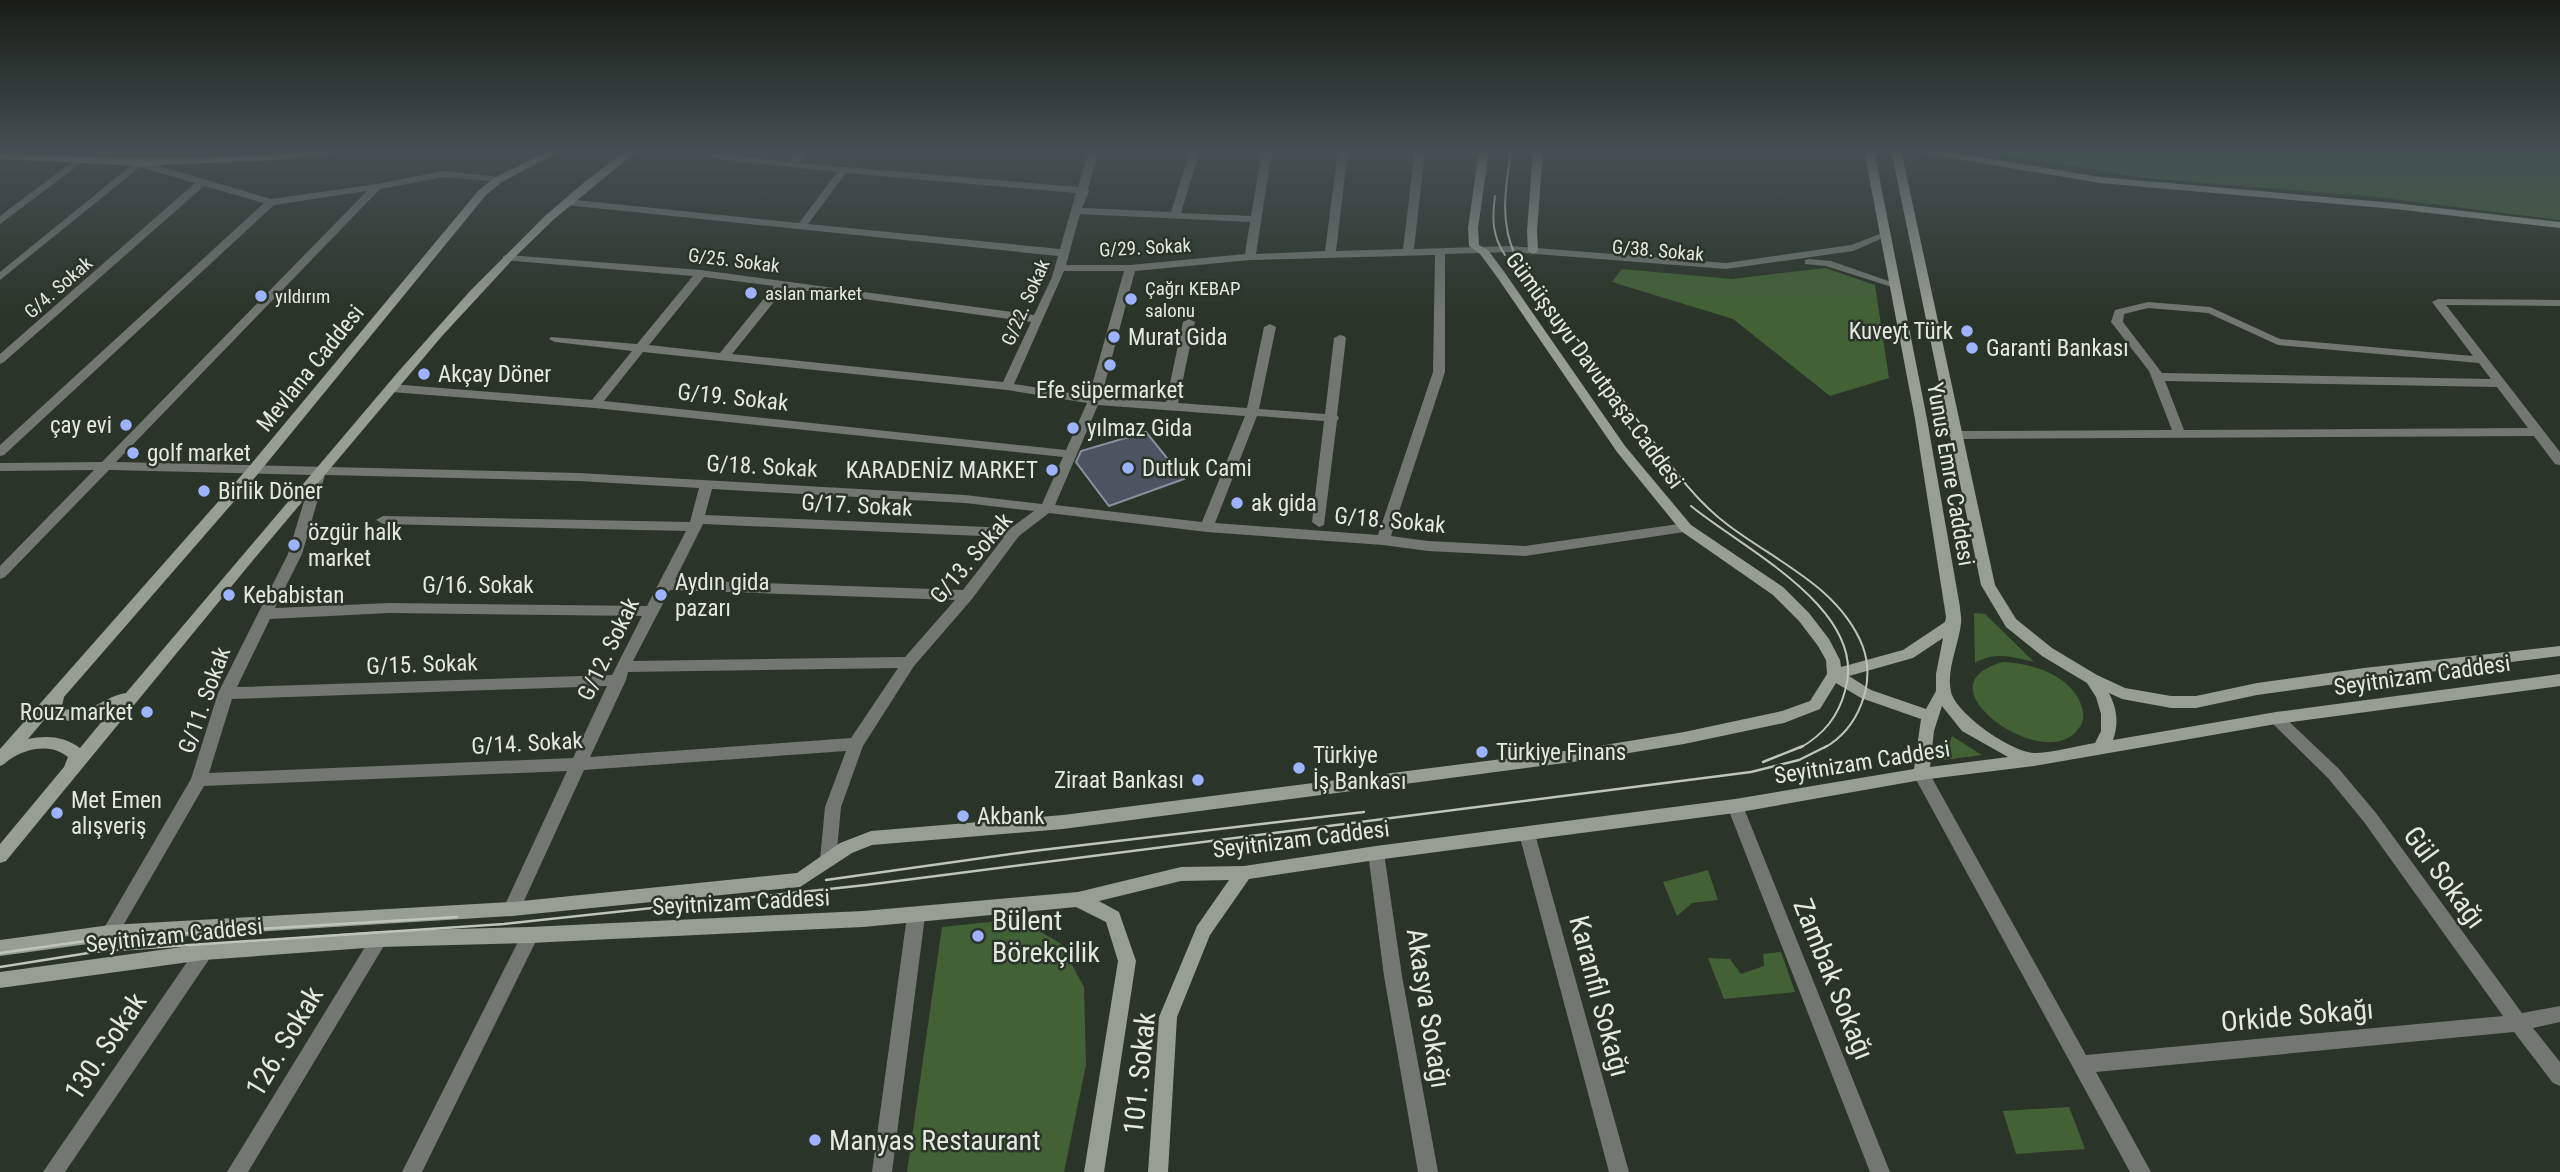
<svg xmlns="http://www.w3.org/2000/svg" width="2560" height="1172" viewBox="0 0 2560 1172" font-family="'Roboto Condensed',sans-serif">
<rect width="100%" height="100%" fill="#2b3428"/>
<g fill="#426235">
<path d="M 1972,150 L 2560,150 L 2560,220 L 2376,197 L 2145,178 Z"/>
<path d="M 1825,268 L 1875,285 L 1889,378 L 1830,396 L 1733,319 L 1612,282 L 1622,269 L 1732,279 Z"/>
<path d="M 1974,613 L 1985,614 L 2034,662 C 2014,657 1994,651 1975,663 Z"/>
<path d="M 2003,662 C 2032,663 2072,675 2082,707 C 2084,714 2084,722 2079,728 C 2056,762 1989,728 1975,698 C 1966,677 1985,667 2003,662 Z"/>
<path d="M 1952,736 L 1982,755 L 1944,760 Z"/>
<path d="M 1708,870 L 1718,900 L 1692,903 L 1677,916 L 1663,882 Z"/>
<path d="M 1018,919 L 1060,943 L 1084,987 L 1086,1065 L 1064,1172 L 907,1172 L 942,927 Z"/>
<path d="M 1781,952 L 1795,992 L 1724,999 L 1708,958 L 1730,959 L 1741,974 L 1764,966 L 1763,954 Z"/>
<path d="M 2069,1107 L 2085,1149 L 2016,1154 L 2003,1111 Z"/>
</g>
<path fill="#4e5361" stroke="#8a8f9e" stroke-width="2" d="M 1146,432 L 1184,479 L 1109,506 L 1076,462 L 1081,451 Z"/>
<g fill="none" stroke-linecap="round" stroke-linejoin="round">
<g fill="#727771" fill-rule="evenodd">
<path d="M 800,150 L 811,150 L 798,163 L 1078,187 L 1089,150 L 1099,150 L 1088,189 L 1089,191 L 1082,208 L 1171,212 L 1190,150 L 1200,150 L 1181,213 L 1251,216 L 1262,150 L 1272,150 L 1256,254 L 1325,251 L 1338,150 L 1348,150 L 1336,251 L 1403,249 L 1415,150 L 1425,150 L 1414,249 L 1511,246 L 1726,263 L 1851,245 L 1885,232 L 1890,235 L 1853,251 L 1726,269 L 1511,252 L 1445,254 L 1445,372 L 1391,536 L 1428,541 L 1525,546 L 1686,523 L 1691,525 L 1693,528 L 1691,531 L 1525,556 L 1428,551 L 1383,545 L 1207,532 L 1049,513 L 1019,536 L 972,599 L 914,666 L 863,746 L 841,807 L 836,860 L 834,865 L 828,867 L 822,865 L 820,860 L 825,807 L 846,751 L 584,770 L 518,914 L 512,916 L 506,914 L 503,909 L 567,771 L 204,786 L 116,938 L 110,941 L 104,938 L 101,933 L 104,928 L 191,779 L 218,693 L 288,554 L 312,475 L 109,470 L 5,577 L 0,579 L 0,566 L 94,470 L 0,471 L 0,463 L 102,462 L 367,191 L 274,205 L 4,455 L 0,456 L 0,445 L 264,203 L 204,186 L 4,362 L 0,364 L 0,354 L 195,183 L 140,167 L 0,280 L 0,272 L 138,160 L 271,199 L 377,184 L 444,171 L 498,177 L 502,178 L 502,182 L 444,177 L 380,189 L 116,462 L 579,473 L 965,495 L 1042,504 L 1063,457 L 595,408 L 391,392 L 385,388 L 391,384 L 592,400 L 632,351 L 555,342 L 549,339 L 551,337 L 637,344 L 693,276 L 503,260 L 503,256 L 507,255 L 701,270 L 1034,315 L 1052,277 L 1058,256 L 566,205 L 561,202 L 566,199 L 799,223 L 837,172 L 715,159 L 710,156 L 715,153 L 788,162 ZM 846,173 L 1076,193 L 1060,249 L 808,224 ZM 1080,214 L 1250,222 L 1245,254 L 1130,265 L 1066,265 ZM 1435,255 L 1433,372 L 1378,535 L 1215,523 L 1257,416 L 1324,421 L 1312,522 L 1319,527 L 1324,525 L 1337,421 L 1339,418 L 1337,415 L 1346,338 L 1344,336 L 1340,335 L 1334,338 L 1325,414 L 1259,409 L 1276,327 L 1270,324 L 1264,327 L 1247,408 L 1178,403 L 1195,322 L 1189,319 L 1183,322 L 1166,402 L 1101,398 L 1135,271 L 1250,260 ZM 1064,271 L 1124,271 L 1089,396 L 1014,384 ZM 704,277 L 774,286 L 720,353 L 649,345 ZM 785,288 L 1031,322 L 1003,382 L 732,354 ZM 643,352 L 1007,390 L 1087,403 L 1066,450 L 604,401 ZM 1098,405 L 1245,416 L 1202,522 L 1055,505 ZM 325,475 L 579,481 L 699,488 L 690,522 L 383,516 L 376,520 L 383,524 L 686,531 L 647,606 L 389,603 L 275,608 L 302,554 ZM 712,489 L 965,503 L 1034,511 L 1011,528 L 705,515 ZM 703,524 L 1004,537 L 963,590 L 675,580 ZM 670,590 L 955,600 L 905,657 L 633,661 ZM 389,613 L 642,616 L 612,675 L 237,687 L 270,619 ZM 898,668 L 851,738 L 590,757 L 626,680 L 628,672 ZM 607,686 L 573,758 L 209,773 L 232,699 Z"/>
<path d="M 76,159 L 84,161 L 0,224 L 0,216 Z"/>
<path d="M 1809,259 L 1831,261 L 1900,285 L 1895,288 L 1826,266 L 1805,264 L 1805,260 Z"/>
<path d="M 2438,299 L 2560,300 L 2560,306 L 2446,305 L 2560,452 L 2560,465 L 2555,464 L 2534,436 L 1954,439 L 1948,435 L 1954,431 L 2172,430 L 2149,371 L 2111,322 L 2115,310 L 2148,302 L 2210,307 L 2280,339 L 2473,356 L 2432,302 ZM 2148,308 L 2208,313 L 2278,345 L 2479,363 L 2491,379 L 2162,373 L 2123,322 L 2124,314 ZM 2165,381 L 2497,387 L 2528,428 L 2184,430 Z"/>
<path d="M 2276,712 L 2281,714 L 2339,769 L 2376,813 L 2522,1013 L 2560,1006 L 2560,1022 L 2533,1028 L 2560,1062 L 2560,1086 L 2553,1083 L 2514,1032 L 2096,1072 L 2151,1172 L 2130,1172 L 1913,774 L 1915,769 L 1921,768 L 1927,769 L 2086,1055 L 2503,1016 L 2364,822 L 2328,778 L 2271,722 L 2268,718 L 2271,714 Z"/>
<path d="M 1735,799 L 1741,801 L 1743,806 L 1890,1172 L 1870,1172 L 1727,806 L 1729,801 Z"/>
<path d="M 1527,827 L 1533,829 L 1535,834 L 1629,1172 L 1609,1172 L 1519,834 L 1521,829 Z"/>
<path d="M 1376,846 L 1382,848 L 1384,853 L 1402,976 L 1438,1172 L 1418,1172 L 1384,976 L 1368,853 L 1370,848 Z"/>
<path d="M 916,908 L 922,911 L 925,916 L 892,1172 L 872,1172 L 907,916 L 910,911 Z"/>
<path d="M 530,927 L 536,930 L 539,935 L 422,1172 L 402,1172 L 524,930 Z"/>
<path d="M 379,931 L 385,934 L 388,939 L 385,944 L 248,1172 L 227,1172 L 373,934 Z"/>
<path d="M 204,944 L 210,946 L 213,952 L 210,958 L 65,1172 L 43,1172 L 198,946 Z"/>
</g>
<g fill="#979e94" fill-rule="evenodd">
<path d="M 68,150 L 194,150 L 189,153 L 73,153 Z"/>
<path d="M 311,150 L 339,150 L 334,153 L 278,160 L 138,166 L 0,159 L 0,153 C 104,158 206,163 311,150 Z"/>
<path d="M 550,150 L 562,150 L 502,182 L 486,195 L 257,475 L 64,697 L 62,706 L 64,709 C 95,714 102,697 126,693 L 398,372 L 470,291 L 546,215 L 587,180 L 627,150 L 638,150 L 553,220 L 515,257 L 442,336 L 254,559 L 6,861 L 0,863 L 0,844 L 64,767 L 68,757 C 51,743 26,748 9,760 C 6,762 4,765 0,766 L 0,749 L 247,469 L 478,191 L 494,178 ZM 50,713 L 54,718 L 76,722 L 108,714 L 80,748 C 64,736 46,735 28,739 Z"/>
<path d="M 1479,150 L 1489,150 L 1478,228 L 1479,245 L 1488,250 L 1505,273 L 1625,446 L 1691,525 L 1783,587 L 1809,613 L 1829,639 L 1840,660 L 1841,667 L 1903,650 L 1945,622 L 1946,617 L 1915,419 L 1864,150 L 1874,150 L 1927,419 L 1960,607 C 1960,612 1962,619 1961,623 C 1959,645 1946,669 1951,692 C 1957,715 2014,754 2036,753 C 2056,752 2076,746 2095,743 L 2101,731 L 2101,714 L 2096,697 L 2087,683 L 2042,656 L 2006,627 L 1981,585 L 1891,150 L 1901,150 L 1995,585 L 2016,619 L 2052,648 L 2097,675 L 2125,688 L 2171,696 L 2196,696 L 2257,683 L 2364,668 L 2560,646 L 2560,656 L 2364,680 L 2257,695 L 2196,708 L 2171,708 L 2122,699 L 2109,693 C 2117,709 2119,723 2113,740 L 2276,712 L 2560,674 L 2560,686 L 2276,724 L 2034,766 L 1921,780 L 1735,813 L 1376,860 L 1249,879 L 1210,935 L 1177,1017 L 1168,1172 L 1148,1172 L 1159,1017 L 1197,926 L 1229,880 L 1181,881 L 1099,901 L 1119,912 L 1136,961 L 1104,1172 L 1084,1172 L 1118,961 L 1106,922 L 1076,907 L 863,927 L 530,943 L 379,947 L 204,960 L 0,988 L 0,972 L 204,944 L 379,931 L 530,927 L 863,911 L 1078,892 L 1181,867 L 1244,866 L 1376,846 L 1735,799 L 1914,769 L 1921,719 L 1861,698 L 1836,683 L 1820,709 L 1784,723 L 1684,744 L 1580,761 L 1063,829 L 872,845 L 852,853 L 800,887 L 512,916 L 110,941 L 0,956 L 0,940 L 110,925 L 512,902 L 797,873 L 840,843 L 871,831 L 1063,815 L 1580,749 L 1684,732 L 1782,711 L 1810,701 L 1827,674 L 1826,660 L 1818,646 L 1799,621 L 1773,595 L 1681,531 L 1617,452 L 1497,277 L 1480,254 L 1469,246 L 1468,228 ZM 1943,638 L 1936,674 L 1936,691 L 1926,709 L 1871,690 L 1849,676 L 1913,658 ZM 1942,706 L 1962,731 L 2008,757 L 1930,767 L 1934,731 Z"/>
<path d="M 1533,150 L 1543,150 L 1537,231 L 1538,251 L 1533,254 L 1528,251 L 1527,231 Z"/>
<path d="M 1916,150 L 1938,150 L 2100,177 L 2395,203 L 2560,222 L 2560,228 L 2395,209 L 2100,183 L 1921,153 Z"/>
</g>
<g stroke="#bfc5bd" stroke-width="2">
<path d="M 1511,150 C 1506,186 1499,220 1515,255 C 1555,309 1595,363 1635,417 C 1664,455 1689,496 1728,525 C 1775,561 1840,587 1863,647 C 1876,685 1858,729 1824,748"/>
<path d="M 1495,196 C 1492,218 1492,236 1505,255"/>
<path d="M 1607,398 L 1672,484"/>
<path d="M 1691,506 C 1743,549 1870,610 1845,691 C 1838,717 1824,734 1800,748"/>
</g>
<g stroke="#bfc5bd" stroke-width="2.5">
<path d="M 1763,762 L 1803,746"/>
<path d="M 826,880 L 1033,851 L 1364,812"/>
<path d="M 0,953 L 107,938 L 457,917"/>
<path d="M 0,967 L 101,951 L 504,924 L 866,885 L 1751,772 L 1799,760 L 1827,746"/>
</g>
</g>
<linearGradient id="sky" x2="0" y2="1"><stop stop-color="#181d16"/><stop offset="0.48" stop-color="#445053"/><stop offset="1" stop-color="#445053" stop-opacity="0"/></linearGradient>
<rect width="2560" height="314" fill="url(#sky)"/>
<g fill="#9eb3fd" stroke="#2b3428" stroke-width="2.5">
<circle cx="751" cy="293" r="7"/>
<circle cx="261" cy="296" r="7"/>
<circle cx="1131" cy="299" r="7"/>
<circle cx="1967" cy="331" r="7"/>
<circle cx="1114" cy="337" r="7"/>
<circle cx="1972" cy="348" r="7"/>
<circle cx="1110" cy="365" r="7"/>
<circle cx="424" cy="374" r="7"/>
<circle cx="126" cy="425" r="7"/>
<circle cx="1073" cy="428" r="7"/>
<circle cx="133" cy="453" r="7"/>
<circle cx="1128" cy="468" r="7"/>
<circle cx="1052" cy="470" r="7"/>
<circle cx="204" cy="491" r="7"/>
<circle cx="1237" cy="503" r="7"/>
<circle cx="294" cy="545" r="7"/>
<circle cx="229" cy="595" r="7"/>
<circle cx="661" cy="595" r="7"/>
<circle cx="147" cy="712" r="7"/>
<circle cx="1482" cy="752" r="7"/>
<circle cx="1299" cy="768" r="7"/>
<circle cx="1198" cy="780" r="7"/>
<circle cx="57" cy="813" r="7"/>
<circle cx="963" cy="816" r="7"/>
<circle cx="978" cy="936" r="7"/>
<circle cx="815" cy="1140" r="7"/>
</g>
<g text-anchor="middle" stroke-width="5" stroke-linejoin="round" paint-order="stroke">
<g font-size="19" fill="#e3e8e1" stroke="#2b3428">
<text transform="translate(1145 247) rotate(-3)" y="7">G/29. Sokak</text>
<text transform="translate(1658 250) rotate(5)" y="7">G/38. Sokak</text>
<text transform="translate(734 260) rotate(7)" y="7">G/25. Sokak</text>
<text transform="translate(58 287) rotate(-41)" y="7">G/4. Sokak</text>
<text transform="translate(1025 302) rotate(-66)" y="7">G/22. Sokak</text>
</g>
<g font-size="19" fill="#e3e8e1" stroke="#2b3428" text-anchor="start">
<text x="1145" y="295">Çağrı KEBAP<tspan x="1145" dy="22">salonu</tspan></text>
<text x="765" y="300">aslan market</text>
<text x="275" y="303">yıldırım</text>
</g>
<g font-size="23" fill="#e3e8e1" stroke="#2b3428" text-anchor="start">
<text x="1953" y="339" text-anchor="end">Kuveyt Türk</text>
<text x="1128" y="345">Murat Gida</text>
<text x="1986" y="356">Garanti Bankası</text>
<text x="438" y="382">Akçay Döner</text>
<text x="1110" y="398" text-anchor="middle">Efe süpermarket</text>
<text x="112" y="433" text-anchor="end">çay evi</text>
<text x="1087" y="436">yılmaz Gida</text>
<text x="147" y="461">golf market</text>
<text x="1142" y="476">Dutluk Cami</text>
<text x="1038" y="478" text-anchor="end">KARADENİZ MARKET</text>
<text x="218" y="499">Birlik Döner</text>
<text x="1251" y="511">ak gida</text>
<text x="308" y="540">özgür halk<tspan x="308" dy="26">market</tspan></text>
<text x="675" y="590">Aydın gida<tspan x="675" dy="26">pazarı</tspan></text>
<text x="243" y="603">Kebabistan</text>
<text x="133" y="720" text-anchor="end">Rouz market</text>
<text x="1496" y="760">Türkiye Finans</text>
<text x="1313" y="763">Türkiye<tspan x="1313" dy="26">İş Bankası</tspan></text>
<text x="1184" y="788" text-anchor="end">Ziraat Bankası</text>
<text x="71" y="808">Met Emen<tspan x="71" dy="26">alışveriş</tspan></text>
<text x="977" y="824">Akbank</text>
</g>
<g font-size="23" fill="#e3e8e1" stroke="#2b3428">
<text transform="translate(310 368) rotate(-51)" y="8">Mevlana Caddesi</text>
<text transform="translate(1595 370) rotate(54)" y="8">Gümüşsuyu Davutpaşa Caddesi</text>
<text transform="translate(733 397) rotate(6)" y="8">G/19. Sokak</text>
<text transform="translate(762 466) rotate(3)" y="8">G/18. Sokak</text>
<text transform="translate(1951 474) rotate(80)" y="8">Yunus Emre Caddesi</text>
<text transform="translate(857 505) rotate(3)" y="8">G/17. Sokak</text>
<text transform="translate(1390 520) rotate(5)" y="8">G/18. Sokak</text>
<text transform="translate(971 558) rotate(-49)" y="8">G/13. Sokak</text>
<text x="478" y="593">G/16. Sokak</text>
<text transform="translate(608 649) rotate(-64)" y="8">G/12. Sokak</text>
<text transform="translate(422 664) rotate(-2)" y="8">G/15. Sokak</text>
<text transform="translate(2422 675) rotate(-8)" y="8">Seyitnizam Caddesi</text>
<text transform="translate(204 700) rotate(-70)" y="8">G/11. Sokak</text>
<text transform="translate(527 743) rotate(-3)" y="8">G/14. Sokak</text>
<text transform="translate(1862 762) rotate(-9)" y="8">Seyitnizam Caddesi</text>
<text transform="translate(1301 839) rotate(-7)" y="8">Seyitnizam Caddesi</text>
<text transform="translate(741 902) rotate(-3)" y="8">Seyitnizam Caddesi</text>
<text transform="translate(174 935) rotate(-6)" y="8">Seyitnizam Caddesi</text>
</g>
<g font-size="28" fill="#e3e8e1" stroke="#2b3428">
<text transform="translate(2445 877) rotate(54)" y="10">Gül Sokağı</text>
<text transform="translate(1834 979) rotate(68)" y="10">Zambak Sokağı</text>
<text transform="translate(1600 996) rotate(75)" y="10">Karanfil Sokağı</text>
<text transform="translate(1429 1008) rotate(81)" y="10">Akasya Sokağı</text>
<text transform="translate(2297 1015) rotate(-5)" y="10">Orkide Sokağı</text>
<text transform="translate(284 1041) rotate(-59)" y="10">126. Sokak</text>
<text transform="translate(105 1046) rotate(-56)" y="10">130. Sokak</text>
<text transform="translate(1139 1073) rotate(-84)" y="10">101. Sokak</text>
</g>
<g font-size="28" fill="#e3e8e1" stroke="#2b3428" text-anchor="start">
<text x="992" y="930">Bülent<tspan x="992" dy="32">Börekçilik</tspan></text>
<text x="829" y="1150">Manyas Restaurant</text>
</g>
</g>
</svg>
